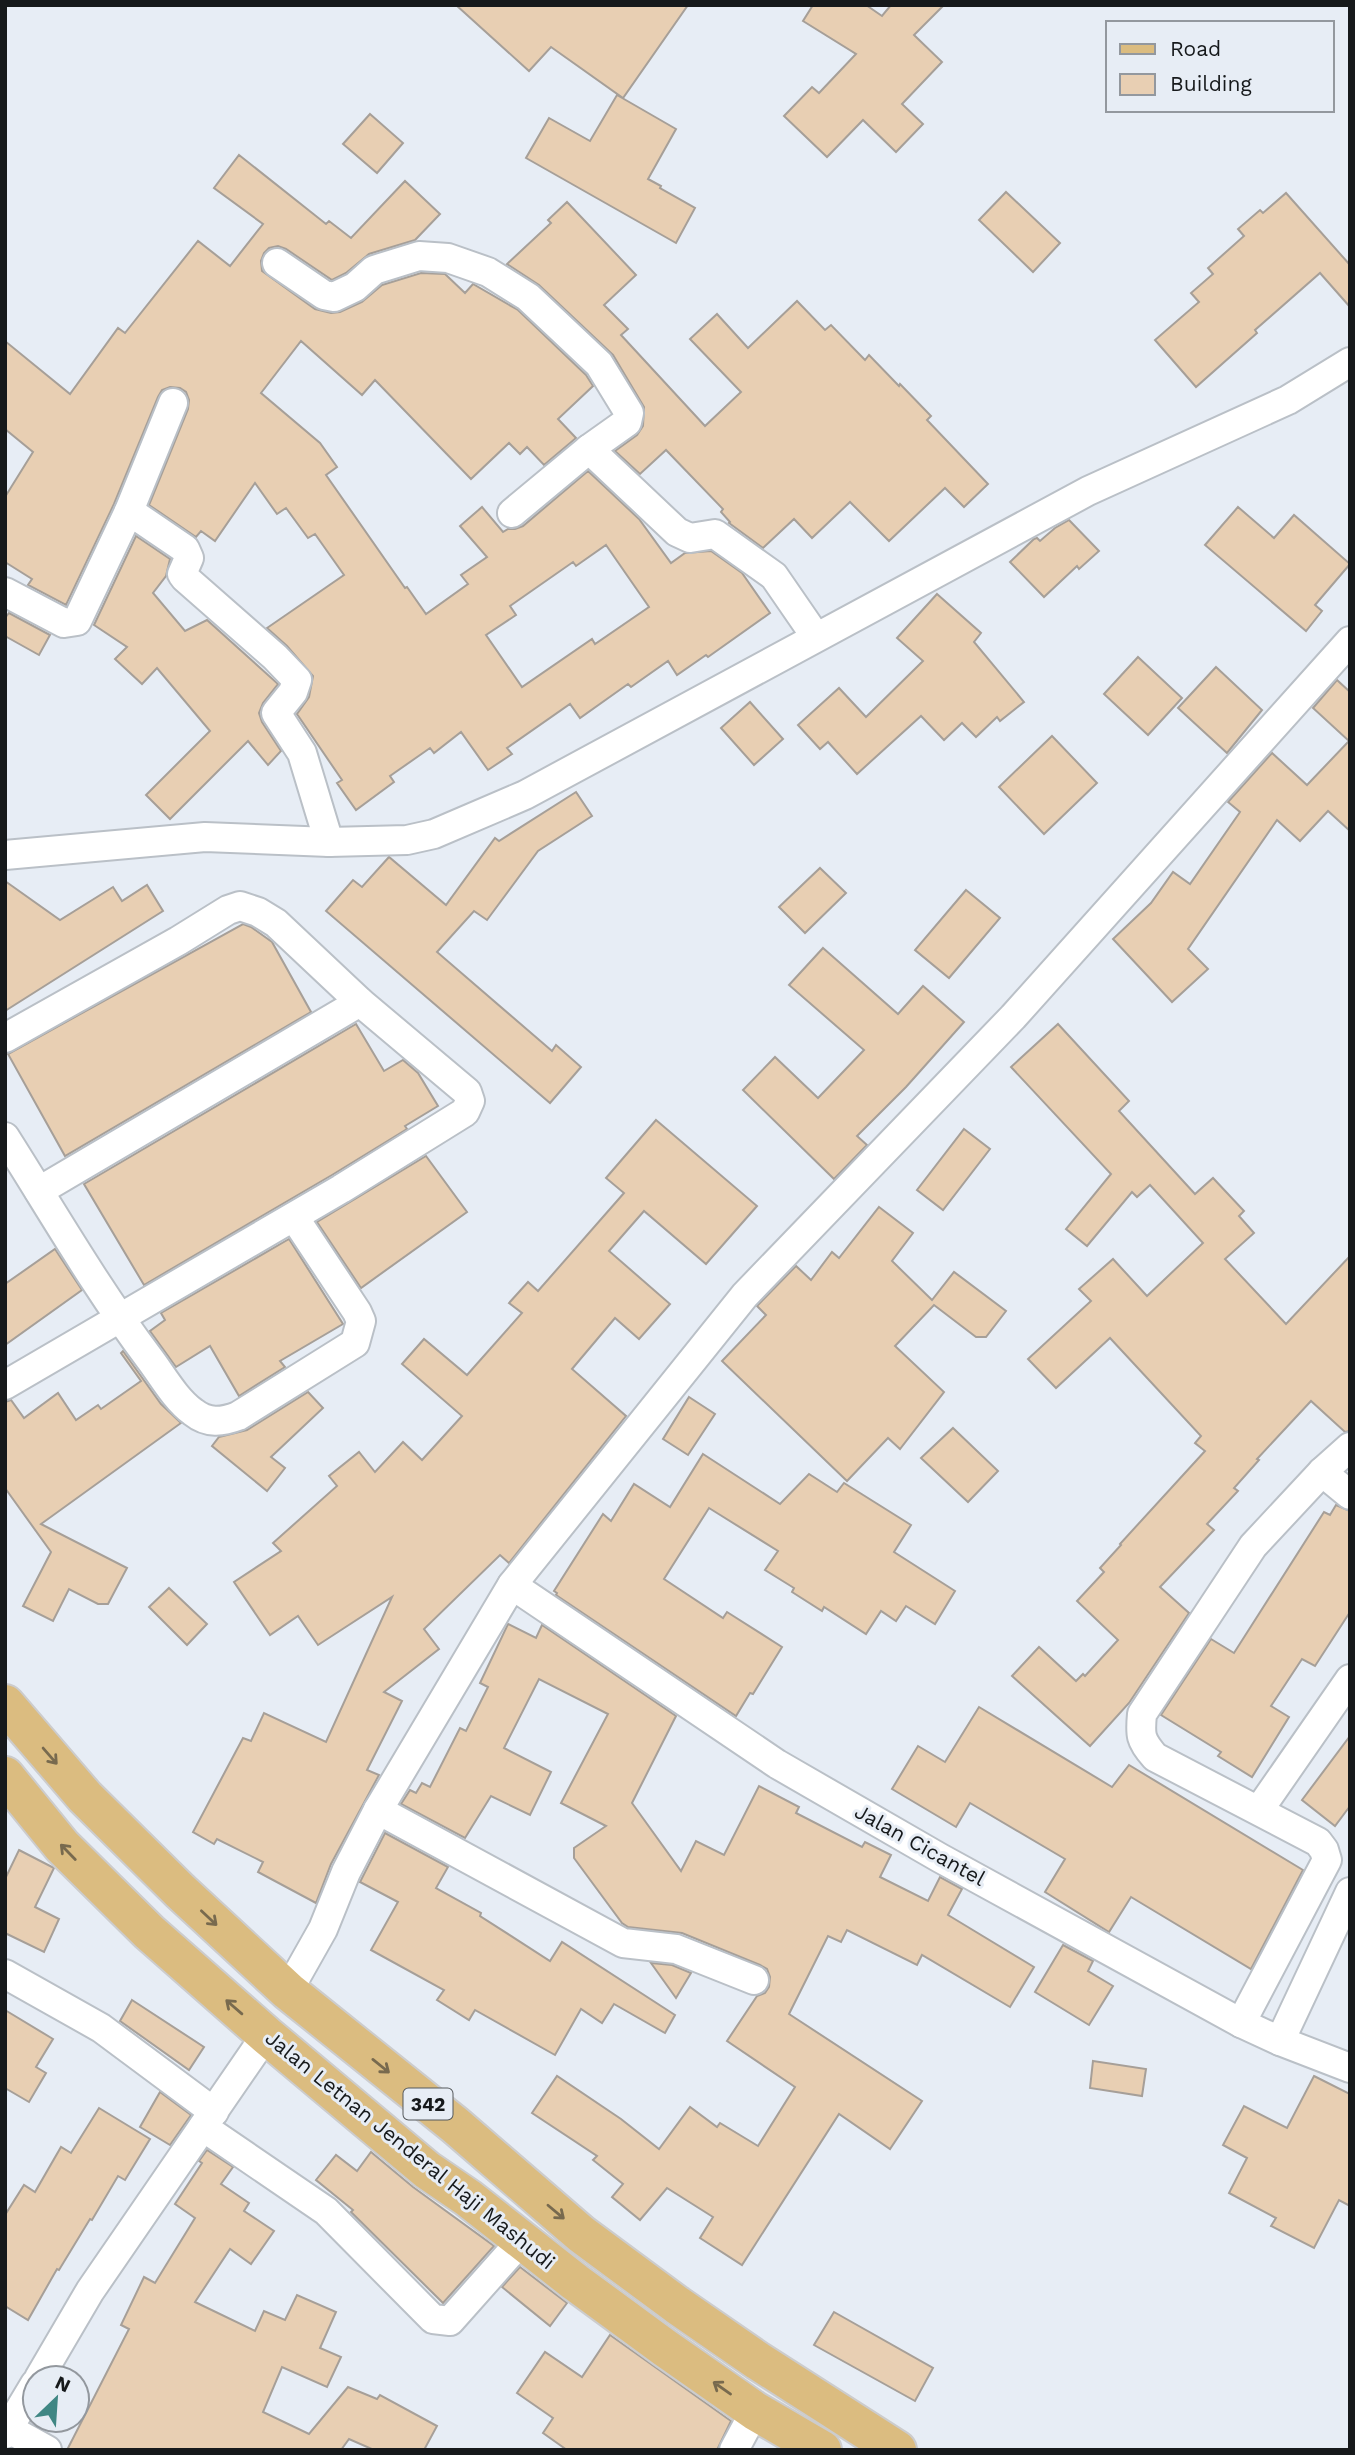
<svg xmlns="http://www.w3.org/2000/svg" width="1355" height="2455" viewBox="0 0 1355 2455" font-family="'Work Sans',sans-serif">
<rect width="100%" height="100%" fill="#e7edf5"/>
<g fill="#e8cfb3" stroke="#a69f98" stroke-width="2" fill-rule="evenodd">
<path d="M 456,5 L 688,5 L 623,98 L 551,47 L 529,71 Z"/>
<path d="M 813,5 L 866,5 L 882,16 L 891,5 L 944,5 L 914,35 L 942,62 L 902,104 L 923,124 L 896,152 L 863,120 L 827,157 L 784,116 L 812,87 L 819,93 L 856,54 L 803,21 Z"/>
<path d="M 617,95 L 676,129 L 648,179 L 661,186 L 660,188 L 695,208 L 676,243 L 526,158 L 549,118 L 590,141 Z"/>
<path d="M 370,114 L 403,143 L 377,173 L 343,144 Z"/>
<path d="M 239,155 L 326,224 L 329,221 L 351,238 L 405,181 L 440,214 L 415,240 L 369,254 L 346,273 L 332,280 L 286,249 L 278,246 L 269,248 L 264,253 L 261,261 L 262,271 L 315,309 L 331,313 L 340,312 L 362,302 L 382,285 L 421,273 L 445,274 L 465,293 L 473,284 L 518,310 L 586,375 L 593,386 L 558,419 L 576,438 L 544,465 L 527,447 L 520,454 L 509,443 L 471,479 L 375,380 L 362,395 L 301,341 L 261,393 L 320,443 L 337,467 L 326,475 L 405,588 L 407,587 L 426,614 L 468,584 L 461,575 L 487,557 L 460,526 L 482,507 L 503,532 L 508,529 L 515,529 L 523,526 L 588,471 L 639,519 L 671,563 L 685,553 L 711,551 L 742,573 L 770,613 L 708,657 L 706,655 L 677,675 L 668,661 L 631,687 L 628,684 L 580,718 L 570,704 L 507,748 L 512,754 L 488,770 L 461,732 L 434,753 L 430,748 L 390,776 L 394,782 L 356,810 L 337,783 L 342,780 L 297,714 L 309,697 L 313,676 L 287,646 L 267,628 L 344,575 L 315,534 L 308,538 L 286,508 L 277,514 L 255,483 L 215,541 L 201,531 L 196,537 L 149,505 L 188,409 L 189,400 L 186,392 L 180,388 L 170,387 L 162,390 L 158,397 L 114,504 L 66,605 L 28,585 L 32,579 L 5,562 L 5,497 L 33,452 L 5,429 L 5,341 L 70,394 L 118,328 L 125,333 L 198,241 L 230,266 L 263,224 L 214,188 ZM 606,545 L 649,607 L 595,644 L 592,639 L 522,687 L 486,635 L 516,615 L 510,606 L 573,562 L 576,566 Z"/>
<path d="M 1006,192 L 1060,243 L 1033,272 L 979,220 Z"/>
<path d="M 1286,193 L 1350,265 L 1350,307 L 1320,273 L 1255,330 L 1257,333 L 1196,387 L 1155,340 L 1199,302 L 1191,293 L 1213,274 L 1208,268 L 1244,236 L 1238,229 L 1260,210 L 1263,213 Z"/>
<path d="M 567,202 L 636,275 L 604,305 L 628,329 L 621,335 L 705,426 L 741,392 L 690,339 L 717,314 L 748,348 L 797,301 L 825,330 L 831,325 L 865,360 L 869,355 L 899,386 L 900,384 L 931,416 L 927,420 L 988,484 L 964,507 L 945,488 L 889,541 L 850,502 L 812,538 L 794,519 L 763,548 L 729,523 L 730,522 L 721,512 L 723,509 L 666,450 L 640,474 L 615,451 L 637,435 L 643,426 L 644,407 L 613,355 L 539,285 L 507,264 L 551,223 L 548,220 Z"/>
<path d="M 1238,507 L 1274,538 L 1294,515 L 1350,564 L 1315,605 L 1322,611 L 1306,631 L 1205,545 Z"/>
<path d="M 1069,520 L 1099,551 L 1079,569 L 1077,566 L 1044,597 L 1010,562 L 1034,539 L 1037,538 L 1040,541 L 1055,528 Z"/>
<path d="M 136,536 L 170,559 L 166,576 L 153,593 L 185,631 L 207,620 L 278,684 L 263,703 L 259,713 L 262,722 L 281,751 L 268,765 L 248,741 L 170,819 L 146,795 L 210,731 L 157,668 L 142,684 L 115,659 L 127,647 L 94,625 Z"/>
<path d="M 937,594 L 981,633 L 974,642 L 1024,702 L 1000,721 L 997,717 L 976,737 L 962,723 L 944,740 L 921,716 L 857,774 L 828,742 L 820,749 L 798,725 L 839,688 L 866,717 L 923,661 L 897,638 Z"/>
<path d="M 9,613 L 50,635 L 39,655 L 5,636 L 5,618 Z"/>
<path d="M 1138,657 L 1182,698 L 1148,735 L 1104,694 Z"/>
<path d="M 1216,667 L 1262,710 L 1227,753 L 1178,708 Z"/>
<path d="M 1337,680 L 1350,692 L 1350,831 L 1328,811 L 1300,841 L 1277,820 L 1188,949 L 1208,969 L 1172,1002 L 1113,939 L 1151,903 L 1173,872 L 1190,884 L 1240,812 L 1228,802 L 1272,753 L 1307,785 L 1349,741 L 1313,708 Z"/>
<path d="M 750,702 L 783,739 L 754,765 L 721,728 Z"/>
<path d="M 1052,736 L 1097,783 L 1044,834 L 999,787 Z"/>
<path d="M 576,792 L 592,816 L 538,851 L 487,920 L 474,911 L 437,952 L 552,1051 L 556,1045 L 581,1067 L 550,1103 L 326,911 L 353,880 L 362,887 L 389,857 L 446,905 L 495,838 L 499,841 Z"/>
<path d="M 820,868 L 846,893 L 805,933 L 779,907 Z"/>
<path d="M 5,881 L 60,920 L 113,887 L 122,901 L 147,885 L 163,911 L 5,1011 Z"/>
<path d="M 966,890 L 1000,918 L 949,978 L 915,950 Z"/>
<path d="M 243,924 L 251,927 L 272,942 L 311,1012 L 65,1156 L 8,1054 Z"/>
<path d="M 823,948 L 898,1014 L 923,986 L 964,1022 L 906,1087 L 857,1136 L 867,1145 L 834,1179 L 743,1090 L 775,1057 L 818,1098 L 864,1050 L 789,985 Z"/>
<path d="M 356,1024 L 384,1071 L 403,1060 L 418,1073 L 438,1106 L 405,1126 L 407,1129 L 332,1175 L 144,1285 L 84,1184 Z"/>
<path d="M 1058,1024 L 1129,1101 L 1119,1111 L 1195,1194 L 1213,1178 L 1244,1211 L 1239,1216 L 1254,1233 L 1225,1259 L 1286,1324 L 1350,1256 L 1350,1431 L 1345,1432 L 1311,1401 L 1257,1459 L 1259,1460 L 1234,1488 L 1238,1491 L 1207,1524 L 1214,1530 L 1160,1587 L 1189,1613 L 1129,1703 L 1090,1746 L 1012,1676 L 1039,1647 L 1076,1681 L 1083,1674 L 1085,1676 L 1118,1640 L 1077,1601 L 1104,1572 L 1100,1568 L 1121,1545 L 1120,1544 L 1205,1451 L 1195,1443 L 1201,1436 L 1110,1338 L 1056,1388 L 1028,1359 L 1091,1301 L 1079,1289 L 1113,1259 L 1147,1296 L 1203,1243 L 1150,1185 L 1137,1197 L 1132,1192 L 1087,1246 L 1066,1229 L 1111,1174 L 1011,1067 Z"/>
<path d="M 656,1120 L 757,1206 L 706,1264 L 644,1211 L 609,1251 L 670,1304 L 639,1339 L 615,1318 L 572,1369 L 626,1416 L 509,1563 L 500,1555 L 424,1629 L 439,1649 L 384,1692 L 402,1701 L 367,1770 L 379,1775 L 331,1864 L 316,1903 L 258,1872 L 263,1862 L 217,1839 L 214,1844 L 193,1832 L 243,1738 L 251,1741 L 264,1713 L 326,1742 L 392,1597 L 318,1645 L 298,1616 L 270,1635 L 234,1582 L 281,1551 L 273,1543 L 337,1486 L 329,1476 L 359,1452 L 375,1472 L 403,1442 L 422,1460 L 462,1416 L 402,1364 L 424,1339 L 467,1375 L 522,1313 L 509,1303 L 528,1282 L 538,1291 L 624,1193 L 606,1178 Z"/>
<path d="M 964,1129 L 990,1149 L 943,1210 L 917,1190 Z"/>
<path d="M 426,1156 L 467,1212 L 361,1288 L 317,1222 Z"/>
<path d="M 879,1207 L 913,1233 L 892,1261 L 932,1300 L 954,1272 L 1006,1311 L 986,1337 L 976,1337 L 934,1305 L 895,1346 L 944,1392 L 900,1449 L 888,1438 L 847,1481 L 722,1361 L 766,1315 L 757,1306 L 796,1266 L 811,1280 L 832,1252 L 839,1258 Z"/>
<path d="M 289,1239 L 343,1324 L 280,1361 L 285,1367 L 239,1396 L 210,1346 L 176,1367 L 150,1331 L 165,1320 L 161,1313 Z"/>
<path d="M 55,1249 L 82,1290 L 5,1345 L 5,1284 Z"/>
<path d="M 123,1351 L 161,1404 L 181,1423 L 41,1524 L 127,1568 L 108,1604 L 98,1604 L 69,1589 L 53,1621 L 23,1606 L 51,1552 L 5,1488 L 5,1402 L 11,1400 L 24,1418 L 58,1393 L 76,1420 L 98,1405 L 101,1409 L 141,1381 L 121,1353 Z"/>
<path d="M 308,1392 L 323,1408 L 271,1457 L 285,1468 L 267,1491 L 212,1446 L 219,1437 L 247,1430 Z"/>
<path d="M 689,1397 L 715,1414 L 688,1455 L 663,1439 Z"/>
<path d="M 953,1428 L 998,1471 L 968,1502 L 921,1458 Z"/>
<path d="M 703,1454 L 780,1504 L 809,1474 L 837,1492 L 844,1483 L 911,1525 L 894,1552 L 955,1591 L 935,1624 L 906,1606 L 896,1621 L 881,1611 L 866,1634 L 824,1607 L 822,1611 L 792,1592 L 794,1588 L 765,1570 L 778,1551 L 709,1508 L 664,1579 L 723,1618 L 727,1612 L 782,1647 L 753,1694 L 750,1693 L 736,1716 L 556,1595 L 557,1593 L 554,1591 L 603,1514 L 611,1521 L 634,1484 L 670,1507 Z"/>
<path d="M 1336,1505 L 1350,1511 L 1350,1612 L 1315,1666 L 1302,1659 L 1271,1706 L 1289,1717 L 1252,1777 L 1218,1756 L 1221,1752 L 1161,1715 L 1211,1639 L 1234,1653 L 1324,1512 L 1330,1515 Z"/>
<path d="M 169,1588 L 207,1624 L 187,1645 L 149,1607 Z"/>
<path d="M 508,1624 L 536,1638 L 542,1625 L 676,1716 L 632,1803 L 681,1871 L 696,1841 L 724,1855 L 759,1786 L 799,1807 L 796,1813 L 862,1847 L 865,1842 L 891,1855 L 880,1877 L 928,1901 L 940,1877 L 962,1889 L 948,1915 L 1034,1967 L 1010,2007 L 922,1955 L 917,1965 L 847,1930 L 841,1942 L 828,1936 L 789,2014 L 922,2101 L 890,2149 L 839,2114 L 742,2265 L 700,2238 L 713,2217 L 667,2188 L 640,2220 L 612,2197 L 623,2184 L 593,2160 L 597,2156 L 532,2113 L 557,2076 L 621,2119 L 659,2149 L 690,2107 L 717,2127 L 720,2123 L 758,2146 L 795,2087 L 727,2041 L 757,1996 L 765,1993 L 769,1987 L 770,1977 L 767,1969 L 760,1965 L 682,1933 L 628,1927 L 622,1923 L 574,1858 L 574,1848 L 606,1826 L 561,1803 L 608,1714 L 539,1679 L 504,1748 L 551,1772 L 530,1815 L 491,1796 L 465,1838 L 401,1804 L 410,1790 L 416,1793 L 422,1783 L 430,1787 L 460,1728 L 466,1731 L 488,1687 L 480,1683 Z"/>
<path d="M 979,1707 L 1112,1787 L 1129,1765 L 1303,1870 L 1251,1969 L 1131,1897 L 1109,1932 L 1045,1892 L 1065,1859 L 970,1803 L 956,1827 L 892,1789 L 918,1746 L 945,1762 Z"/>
<path d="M 1350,1736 L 1350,1806 L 1335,1826 L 1302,1800 Z"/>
<path d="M 385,1833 L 448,1867 L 436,1888 L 481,1913 L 480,1916 L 550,1961 L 562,1942 L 675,2015 L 665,2033 L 614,2004 L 602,2023 L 581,2009 L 555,2055 L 475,2010 L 469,2020 L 437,2000 L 444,1990 L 371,1950 L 398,1902 L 360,1882 Z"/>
<path d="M 19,1850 L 54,1868 L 35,1907 L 59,1919 L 44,1952 L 5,1933 L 5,1879 Z"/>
<path d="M 1063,1945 L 1093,1961 L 1088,1971 L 1113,1986 L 1089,2025 L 1035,1992 Z"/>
<path d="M 651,1963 L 672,1965 L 691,1973 L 676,1998 Z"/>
<path d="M 132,2000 L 204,2047 L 189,2070 L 120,2021 Z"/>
<path d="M 5,2010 L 53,2039 L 36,2067 L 46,2073 L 29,2102 L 5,2088 Z"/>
<path d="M 1093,2061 L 1146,2069 L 1142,2096 L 1090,2088 Z"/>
<path d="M 1314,2076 L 1350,2094 L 1350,2206 L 1339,2200 L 1314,2248 L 1271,2226 L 1276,2218 L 1229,2193 L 1247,2158 L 1223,2145 L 1244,2106 L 1287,2128 Z"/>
<path d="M 160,2092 L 191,2115 L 170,2145 L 140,2127 Z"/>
<path d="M 99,2108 L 150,2139 L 125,2180 L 118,2176 L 92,2220 L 90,2219 L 59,2270 L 57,2269 L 28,2320 L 5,2306 L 5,2215 L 24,2185 L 35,2192 L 61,2147 L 71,2153 Z"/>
<path d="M 207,2150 L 233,2167 L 221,2184 L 249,2203 L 244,2211 L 274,2231 L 251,2264 L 230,2249 L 195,2302 L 255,2331 L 264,2311 L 285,2320 L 297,2295 L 336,2312 L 320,2348 L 341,2357 L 327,2387 L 282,2367 L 263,2412 L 309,2434 L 348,2387 L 377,2399 L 380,2395 L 437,2426 L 424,2450 L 374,2450 L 349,2439 L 341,2450 L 67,2450 L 129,2329 L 121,2325 L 144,2277 L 155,2283 L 195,2218 L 175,2204 L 202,2163 L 199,2161 Z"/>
<path d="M 371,2152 L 413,2187 L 494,2246 L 443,2303 L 351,2212 L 353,2210 L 316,2180 L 336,2155 L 357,2171 Z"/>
<path d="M 520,2267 L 567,2303 L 550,2326 L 502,2287 Z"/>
<path d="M 834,2312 L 933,2368 L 915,2401 L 814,2345 Z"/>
<path d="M 610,2335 L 731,2421 L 717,2450 L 567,2450 L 543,2433 L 553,2418 L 517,2393 L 545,2352 L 582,2377 Z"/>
</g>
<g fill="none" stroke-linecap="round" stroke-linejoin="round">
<g stroke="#bac0c7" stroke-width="32">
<g id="minor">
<path d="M 277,263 L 324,295 L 334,297 L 355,287 L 374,270 L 419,256 L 448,258 L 488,272 L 528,297 L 599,364 L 629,413 L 627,422 L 589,449"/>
<path d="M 129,511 L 185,549 L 189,558 L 182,574 L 185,578 L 275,657 L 297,680 L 293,692 L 276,713 L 302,753 L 329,842"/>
<path d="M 512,513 L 589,449 L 677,532 L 690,538 L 715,534 L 774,576 L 816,637"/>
<path d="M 5,592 L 64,623 L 77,621 L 129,511 L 173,403"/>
<path d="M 5,855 L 205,837 L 329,842 L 407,840 L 434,834 L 525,795 L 1088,491 L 1288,400 L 1350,362"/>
<path d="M 5,1038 L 178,941 L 228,910 L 240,906 L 258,912 L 276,923 L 360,1002 L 467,1092 L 470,1101 L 465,1112 L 341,1189 L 5,1385"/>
<path d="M 5,1137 C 52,1211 96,1288 149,1358 C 162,1375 175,1399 193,1412 C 208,1424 222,1422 238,1416 L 355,1343 L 361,1321 L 357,1312 L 294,1217"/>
<path d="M 39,1191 L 360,1002"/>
<path d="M 1322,1472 L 1350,1495"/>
<path d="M 512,1585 L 777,1764 L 940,1858 L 1241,2023 L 1280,2041 L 1350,2068"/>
<path d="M 378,1810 L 623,1943 L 676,1949 L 754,1980"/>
<path d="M 1259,1810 L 1350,1679"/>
<path d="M 5,1974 L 101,2028 L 214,2112"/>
<path d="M 288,1991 L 323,1929 L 346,1872 L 378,1810 L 512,1585 L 745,1295 L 1013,1017 L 1350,641"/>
<path d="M 1241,2023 L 1327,1860 L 1324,1850 L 1318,1842 L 1155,1757 C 1140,1740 1140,1735 1142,1714 L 1253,1546 L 1322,1472 L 1350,1447"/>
<path d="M 1280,2041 L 1350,1892"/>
<path d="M 203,2127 L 326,2211 L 433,2319 L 450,2321 L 522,2240"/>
<path d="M 39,2378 L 90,2291 L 266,2035"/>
<path d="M 9,2429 L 47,2450"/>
<path d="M 5,2434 L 35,2384"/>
<path d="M 734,2450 L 755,2411"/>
</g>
</g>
<g stroke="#cccccd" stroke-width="42">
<g id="primary">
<path d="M 5,1704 L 85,1797 L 180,1891 L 288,1991 L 455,2125 L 581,2234 L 677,2305 L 758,2361 L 897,2450"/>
<path d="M 5,1776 L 62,1846 L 149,1932 L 266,2035 L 427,2170 L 468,2198 L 575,2282 L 665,2348 L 755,2411 L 822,2450"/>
</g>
</g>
<use href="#minor" stroke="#fff" stroke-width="28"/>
<use href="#primary" stroke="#dbbc80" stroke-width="38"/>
</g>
<defs><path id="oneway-shaft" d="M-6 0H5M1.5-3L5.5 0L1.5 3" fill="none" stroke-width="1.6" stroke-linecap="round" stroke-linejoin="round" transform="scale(1.75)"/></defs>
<g stroke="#786a4e">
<use href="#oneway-shaft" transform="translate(50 1756) rotate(49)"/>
<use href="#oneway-shaft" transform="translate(68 1852) rotate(-134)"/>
<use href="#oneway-shaft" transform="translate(209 1918) rotate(43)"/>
<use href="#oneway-shaft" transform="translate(234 2007) rotate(-139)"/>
<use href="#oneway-shaft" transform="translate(381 2066) rotate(39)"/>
<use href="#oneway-shaft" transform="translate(556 2212) rotate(40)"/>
<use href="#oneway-shaft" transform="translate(722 2388) rotate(-145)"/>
</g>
<g text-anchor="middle" stroke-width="6" stroke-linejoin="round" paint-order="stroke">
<rect fill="#e7edf5" stroke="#55595c" stroke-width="2" x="403.5" y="2088.5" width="49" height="31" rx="5"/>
<g font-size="19" font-weight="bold" fill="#16191b">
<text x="428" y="2111">342</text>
</g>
<g font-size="21" fill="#16191b" stroke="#e7edf5">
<text transform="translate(920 1845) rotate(29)" y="7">Jalan Cicantel</text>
<text transform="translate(410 2150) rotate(39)" y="7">Jalan Letnan Jenderal Haji Mashudi</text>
</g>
</g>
<rect width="1355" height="2455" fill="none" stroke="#16191b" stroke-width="14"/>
<rect x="1106" y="21" width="228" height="91" fill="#e7edf5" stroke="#93989e" stroke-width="2"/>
<rect x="1120" y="44" width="35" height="10" fill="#dbbc80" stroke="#93989e" stroke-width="2"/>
<text x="1170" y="56" font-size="21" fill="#16191b">Road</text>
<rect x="1120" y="74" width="35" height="21" fill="#e8cfb3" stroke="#93989e" stroke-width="2"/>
<text x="1170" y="91" font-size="21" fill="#16191b">Building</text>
<g transform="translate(56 2399) rotate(25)"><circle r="33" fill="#e7edf5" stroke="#93989e" stroke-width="2"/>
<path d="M0-5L12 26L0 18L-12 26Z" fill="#408784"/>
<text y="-10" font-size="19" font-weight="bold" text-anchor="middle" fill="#16191b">N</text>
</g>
</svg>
